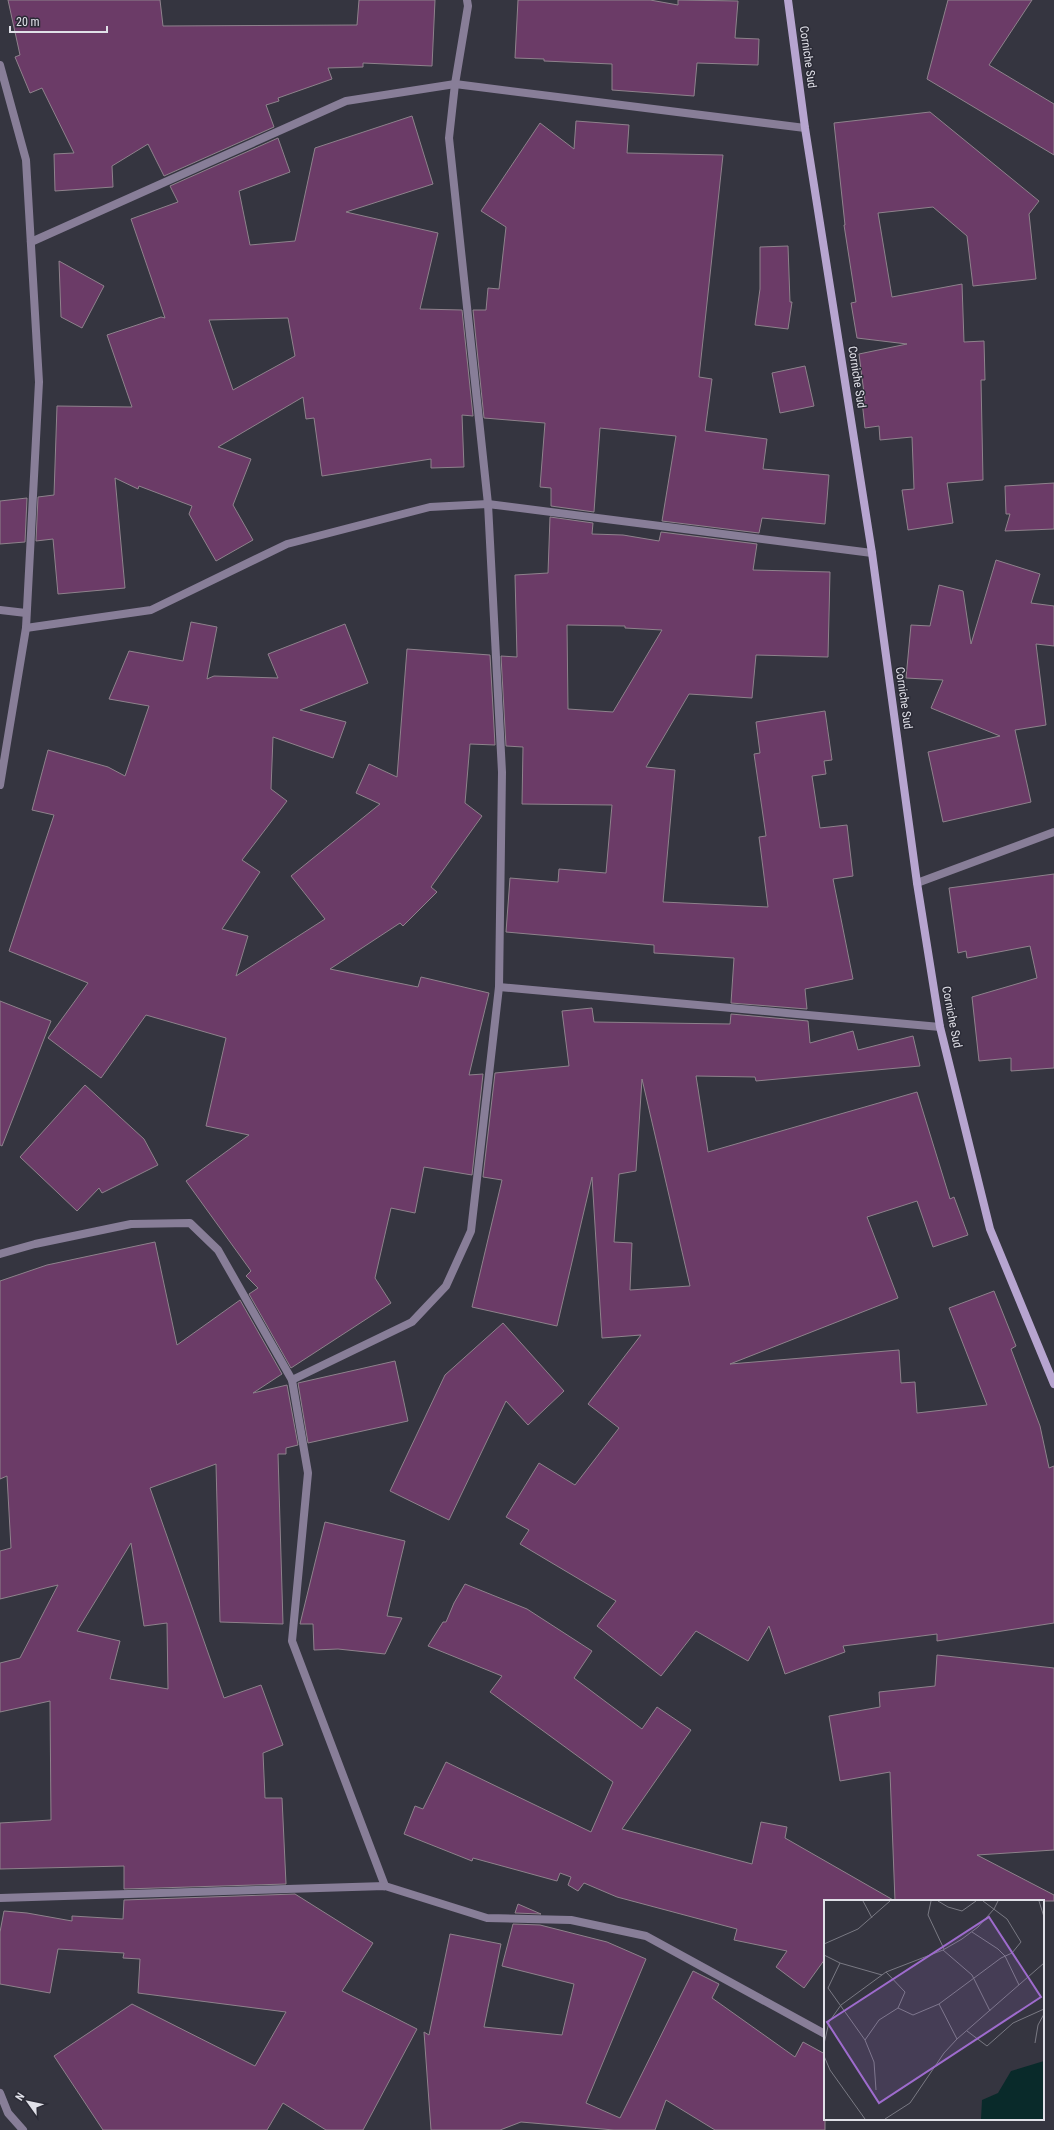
<svg xmlns="http://www.w3.org/2000/svg" width="1054" height="2130" viewBox="0 0 1054 2130" font-family="'Roboto Condensed',sans-serif">
<rect width="100%" height="100%" fill="#353540"/>
<g fill="#6b3b67" stroke="#8e828c" fill-rule="evenodd">
<path d="M 8,0 L 160,0 L 163,26 L 357,25 L 359,0 L 435,0 L 432,66 L 363,63 L 363,67 L 328,68 L 332,79 L 278,98 L 279,101 L 266,105 L 274,127 L 164,176 L 148,144 L 112,166 L 113,187 L 55,191 L 54,154 L 74,153 L 42,88 L 30,93 L 15,57 L 20,55 Z"/>
<path d="M 518,0 L 650,0 L 678,5 L 678,0 L 738,1 L 735,38 L 759,39 L 758,65 L 697,63 L 694,96 L 612,90 L 612,64 L 544,61 L 544,59 L 515,58 Z"/>
<path d="M 948,0 L 1032,0 L 989,65 L 1054,104 L 1054,155 L 927,79 Z"/>
<path d="M 930,112 L 1039,201 L 1029,214 L 1036,279 L 973,286 L 967,236 L 933,207 L 878,213 L 892,297 L 962,284 L 964,342 L 984,341 L 985,380 L 981,380 L 983,480 L 947,483 L 953,523 L 908,530 L 902,490 L 914,489 L 912,437 L 880,440 L 879,426 L 865,428 L 862,401 L 865,401 L 859,354 L 907,344 L 857,338 L 851,303 L 856,302 L 844,225 L 845,225 L 834,123 Z"/>
<path d="M 412,116 L 433,184 L 346,212 L 438,233 L 420,309 L 462,310 L 473,416 L 462,415 L 464,467 L 431,468 L 431,459 L 322,476 L 314,418 L 306,419 L 303,397 L 218,447 L 251,459 L 233,505 L 253,540 L 216,561 L 189,514 L 192,506 L 139,486 L 138,489 L 115,478 L 125,588 L 58,594 L 53,539 L 36,541 L 38,497 L 54,495 L 57,406 L 132,407 L 107,335 L 161,317 L 165,318 L 131,219 L 178,202 L 170,186 L 278,138 L 290,172 L 239,191 L 250,245 L 295,241 L 315,148 ZM 288,318 L 295,356 L 233,390 L 209,320 Z"/>
<path d="M 576,121 L 629,125 L 627,153 L 723,155 L 699,377 L 712,379 L 705,431 L 767,439 L 763,469 L 829,475 L 825,524 L 762,518 L 759,533 L 662,521 L 676,436 L 600,428 L 594,512 L 551,506 L 551,488 L 540,487 L 545,423 L 484,418 L 473,310 L 486,310 L 488,288 L 499,289 L 506,227 L 481,211 L 540,123 L 574,149 Z"/>
<path d="M 788,246 L 790,302 L 792,302 L 788,329 L 755,325 L 760,289 L 760,247 Z"/>
<path d="M 59,261 L 104,286 L 82,328 L 61,317 Z"/>
<path d="M 805,366 L 814,406 L 780,413 L 772,373 Z"/>
<path d="M 1054,483 L 1054,529 L 1005,531 L 1010,514 L 1006,514 L 1005,486 Z"/>
<path d="M 27,498 L 25,542 L 0,544 L 0,501 Z"/>
<path d="M 550,517 L 593,523 L 592,534 L 623,535 L 659,541 L 661,532 L 757,544 L 753,570 L 830,572 L 828,657 L 756,655 L 752,698 L 689,694 L 646,767 L 675,770 L 663,902 L 768,907 L 759,837 L 766,836 L 754,754 L 760,753 L 756,722 L 825,711 L 832,760 L 824,761 L 826,774 L 812,776 L 820,828 L 847,825 L 853,876 L 833,879 L 853,979 L 805,989 L 807,1009 L 731,1003 L 734,958 L 654,953 L 654,945 L 506,932 L 510,878 L 558,882 L 559,869 L 606,873 L 612,805 L 522,804 L 523,747 L 506,746 L 501,656 L 517,657 L 515,575 L 548,573 ZM 567,625 L 625,626 L 625,628 L 662,630 L 613,712 L 568,709 Z"/>
<path d="M 996,560 L 1040,574 L 1031,603 L 1054,606 L 1054,646 L 1036,644 L 1046,725 L 1015,730 L 1031,802 L 943,822 L 928,752 L 1000,736 L 931,708 L 943,680 L 906,678 L 911,625 L 930,626 L 939,585 L 963,591 L 971,644 Z"/>
<path d="M 191,622 L 217,627 L 207,679 L 214,676 L 278,678 L 268,654 L 345,624 L 368,683 L 300,710 L 346,722 L 333,758 L 273,737 L 271,789 L 287,801 L 242,860 L 260,872 L 222,929 L 248,936 L 236,976 L 325,919 L 291,876 L 380,804 L 356,793 L 369,764 L 397,777 L 407,649 L 490,655 L 495,745 L 470,744 L 465,803 L 482,816 L 431,887 L 437,892 L 403,926 L 400,923 L 330,969 L 418,987 L 421,977 L 489,993 L 469,1075 L 483,1074 L 472,1175 L 424,1167 L 415,1213 L 391,1208 L 375,1278 L 391,1303 L 291,1368 L 249,1294 L 258,1288 L 246,1276 L 251,1271 L 186,1181 L 249,1135 L 206,1126 L 226,1038 L 146,1015 L 101,1078 L 48,1038 L 88,983 L 9,951 L 54,815 L 32,810 L 48,750 L 108,767 L 125,776 L 149,706 L 109,699 L 129,651 L 183,661 Z"/>
<path d="M 1054,874 L 1054,1068 L 1011,1071 L 1011,1058 L 979,1061 L 972,997 L 1037,978 L 1030,946 L 967,958 L 966,951 L 958,953 L 949,888 Z"/>
<path d="M 0,1001 L 51,1021 L 2,1146 L 0,1145 Z"/>
<path d="M 592,1008 L 594,1022 L 730,1024 L 731,1014 L 808,1021 L 810,1043 L 853,1031 L 858,1050 L 913,1036 L 920,1066 L 756,1081 L 755,1077 L 696,1076 L 708,1152 L 917,1092 L 950,1199 L 954,1197 L 968,1235 L 933,1247 L 917,1201 L 867,1217 L 898,1298 L 730,1364 L 899,1350 L 901,1383 L 915,1382 L 917,1413 L 987,1405 L 949,1308 L 994,1291 L 1016,1346 L 1011,1349 L 1040,1426 L 1049,1468 L 1054,1466 L 1054,1623 L 937,1641 L 937,1634 L 843,1646 L 845,1652 L 785,1674 L 769,1626 L 748,1661 L 696,1631 L 661,1676 L 597,1626 L 616,1601 L 520,1544 L 529,1530 L 506,1517 L 539,1463 L 575,1485 L 619,1428 L 588,1404 L 641,1335 L 602,1338 L 592,1177 L 557,1326 L 472,1307 L 502,1180 L 483,1177 L 495,1073 L 569,1066 L 562,1011 ZM 642,1079 L 690,1286 L 630,1290 L 632,1243 L 614,1242 L 619,1174 L 636,1171 Z"/>
<path d="M 85,1085 L 144,1139 L 158,1165 L 102,1193 L 99,1188 L 77,1211 L 20,1157 Z"/>
<path d="M 155,1242 L 177,1345 L 240,1300 L 282,1374 L 253,1393 L 287,1385 L 298,1445 L 286,1448 L 286,1454 L 278,1454 L 283,1624 L 220,1622 L 216,1464 L 150,1488 L 224,1698 L 261,1685 L 283,1745 L 263,1753 L 265,1798 L 282,1798 L 286,1884 L 124,1889 L 124,1866 L 0,1869 L 0,1823 L 51,1820 L 50,1701 L 0,1712 L 0,1663 L 20,1658 L 58,1585 L 0,1599 L 0,1551 L 11,1548 L 7,1476 L 0,1479 L 0,1281 L 47,1265 ZM 131,1543 L 144,1626 L 167,1623 L 168,1689 L 110,1679 L 120,1641 L 77,1631 Z"/>
<path d="M 503,1323 L 564,1391 L 528,1425 L 506,1401 L 449,1520 L 390,1491 L 445,1375 Z"/>
<path d="M 395,1361 L 408,1421 L 308,1443 L 298,1383 Z"/>
<path d="M 325,1522 L 405,1541 L 387,1616 L 402,1618 L 385,1654 L 338,1649 L 314,1650 L 313,1624 L 300,1624 Z"/>
<path d="M 465,1584 L 527,1609 L 592,1651 L 574,1678 L 642,1729 L 657,1707 L 691,1730 L 622,1829 L 752,1864 L 761,1822 L 787,1827 L 785,1838 L 895,1901 L 890,1772 L 840,1781 L 829,1716 L 880,1707 L 879,1692 L 935,1686 L 937,1655 L 1054,1668 L 1054,1850 L 977,1855 L 1054,1895 L 1054,1901 L 825,1901 L 825,1959 L 804,1988 L 776,1967 L 787,1951 L 734,1940 L 737,1929 L 617,1897 L 584,1883 L 578,1891 L 568,1885 L 571,1877 L 560,1873 L 557,1881 L 473,1858 L 472,1861 L 404,1834 L 415,1806 L 423,1809 L 446,1762 L 591,1832 L 613,1782 L 490,1692 L 502,1676 L 428,1646 L 443,1622 L 446,1622 L 454,1603 Z"/>
<path d="M 295,1894 L 373,1943 L 342,1991 L 417,2029 L 363,2130 L 326,2130 L 283,2103 L 267,2130 L 103,2130 L 54,2056 L 132,2004 L 255,2066 L 286,2012 L 138,1993 L 140,1959 L 123,1958 L 124,1953 L 58,1949 L 50,1993 L 0,1984 L 0,1932 L 4,1911 L 27,1913 L 72,1921 L 72,1916 L 123,1919 L 124,1900 Z"/>
<path d="M 518,1904 L 541,1914 L 515,1913 Z"/>
<path d="M 513,1924 L 540,1925 L 607,1942 L 646,1959 L 586,2103 L 620,2118 L 693,1971 L 719,1984 L 712,1998 L 795,2057 L 803,2042 L 825,2054 L 825,2130 L 715,2130 L 666,2100 L 655,2130 L 614,2130 L 521,2122 L 500,2130 L 431,2130 L 424,2032 L 429,2035 L 450,1934 L 501,1944 L 484,2027 L 562,2035 L 574,1984 L 502,1966 Z"/>
</g>
<g fill="none" stroke-linecap="round" stroke-linejoin="round">
<g stroke="#887e98" stroke-width="8">
<path d="M 0,65 L 26,160 L 39,382 L 26,628 L 0,785"/>
<path d="M 31,242 L 346,101 L 455,84 L 805,128"/>
<path d="M 0,610 L 26,613"/>
<path d="M 26,628 L 151,610 L 287,544 L 430,507 L 488,504 L 872,553"/>
<path d="M 917,883 L 1054,832"/>
<path d="M 499,987 L 940,1027"/>
<path d="M 0,1254 L 35,1244 L 131,1224 L 190,1223 L 218,1250 L 292,1380"/>
<path d="M 385,1886 L 292,1641 L 308,1473 L 292,1380 L 412,1322 L 446,1286 L 471,1231 L 499,987 L 502,772 L 488,504 L 449,138 L 455,84 L 468,6 L 467,0"/>
<path d="M 0,1898 L 385,1886 L 487,1918 L 571,1920 L 646,1936 L 825,2034"/>
<path d="M 0,2093 L 8,2113 L 23,2130"/>
</g>
<path stroke="#b7a5d0" stroke-width="8" d="M 788,0 L 805,128 L 872,553 L 917,883 L 940,1027 L 990,1229 L 1054,1384"/>
</g>
<g text-anchor="middle" stroke-width="3" stroke-linejoin="round" paint-order="stroke">
<g font-size="12" fill="#e0e0e8" stroke="#2b2b36">
<text transform="translate(808 57) rotate(82)" y="4">Corniche Sud</text>
<text transform="translate(857 377) rotate(81)" y="4">Corniche Sud</text>
<text transform="translate(904 698) rotate(82)" y="4">Corniche Sud</text>
<text transform="translate(952 1017) rotate(79)" y="4">Corniche Sud</text>
</g>
</g>
<g transform="translate(824 1900)">
<rect width="220" height="220" fill="#353540"/>
<path d="M 220,161 L 220,219 L 157,219 L 158,200 L 174,193 L 187,171 Z" fill="#092a2a"/>
<path fill="none" stroke="#797983" stroke-width="1" d="M 39,1 L 48,18M 107,1 L 104,15 L 120,49M 114,1 L 124,7 L 138,11 L 152,1M 215,1 L 220,17M 148,32 L 174,49 L 181,56 L 195,85M 0,44 L 34,29 L 66,1M 119,50 L 148,75 L 166,111M 0,55 L 16,63 L 58,75M 16,63 L 4,88 L 41,140 L 50,162 L 52,190M 62,72 L 81,92 L 74,108M 115,104 L 133,139M 143,131 L 163,146 L 189,123 L 220,109M 41,140 L 55,120 L 74,108 L 89,115 L 115,104 L 177,58 L 188,53 L 197,42 L 183,19 L 159,1M 211,143 L 214,125 L 220,114M 0,144 L 5,122 L 17,105 L 62,72 L 119,50 L 138,39 L 154,27 L 170,9 L 174,1M 0,156 L 6,170 L 41,219M 61,219 L 86,203 L 120,153 L 133,139 L 220,63"/>
<path fill="#9e6bcd" fill-opacity="0.15" stroke="#9e6bcd" stroke-width="2" d="M 165,17 L 217,97 L 55,203 L 3,122 Z"/>
<rect width="220" height="220" fill="none" stroke="#e0e0e8" stroke-width="2"/>
</g>
<g transform="translate(28 2102) rotate(303)" stroke="#2b2b36" stroke-width="3" paint-order="stroke">
<path d="M0-3L7 15L0 10L-7 15Z" fill="#e0e0e8"/>
<text y="-6" font-size="11" font-weight="bold" text-anchor="middle" fill="#e0e0e8">N</text>
</g>
<path d="M10 26v6h97v-6" fill="none" stroke="#e0e0e8" stroke-width="2"/>
<text x="16" y="26" font-size="12" fill="#e0e0e8" stroke="#2b2b36" stroke-width="3" paint-order="stroke">20 m</text>
</svg>
